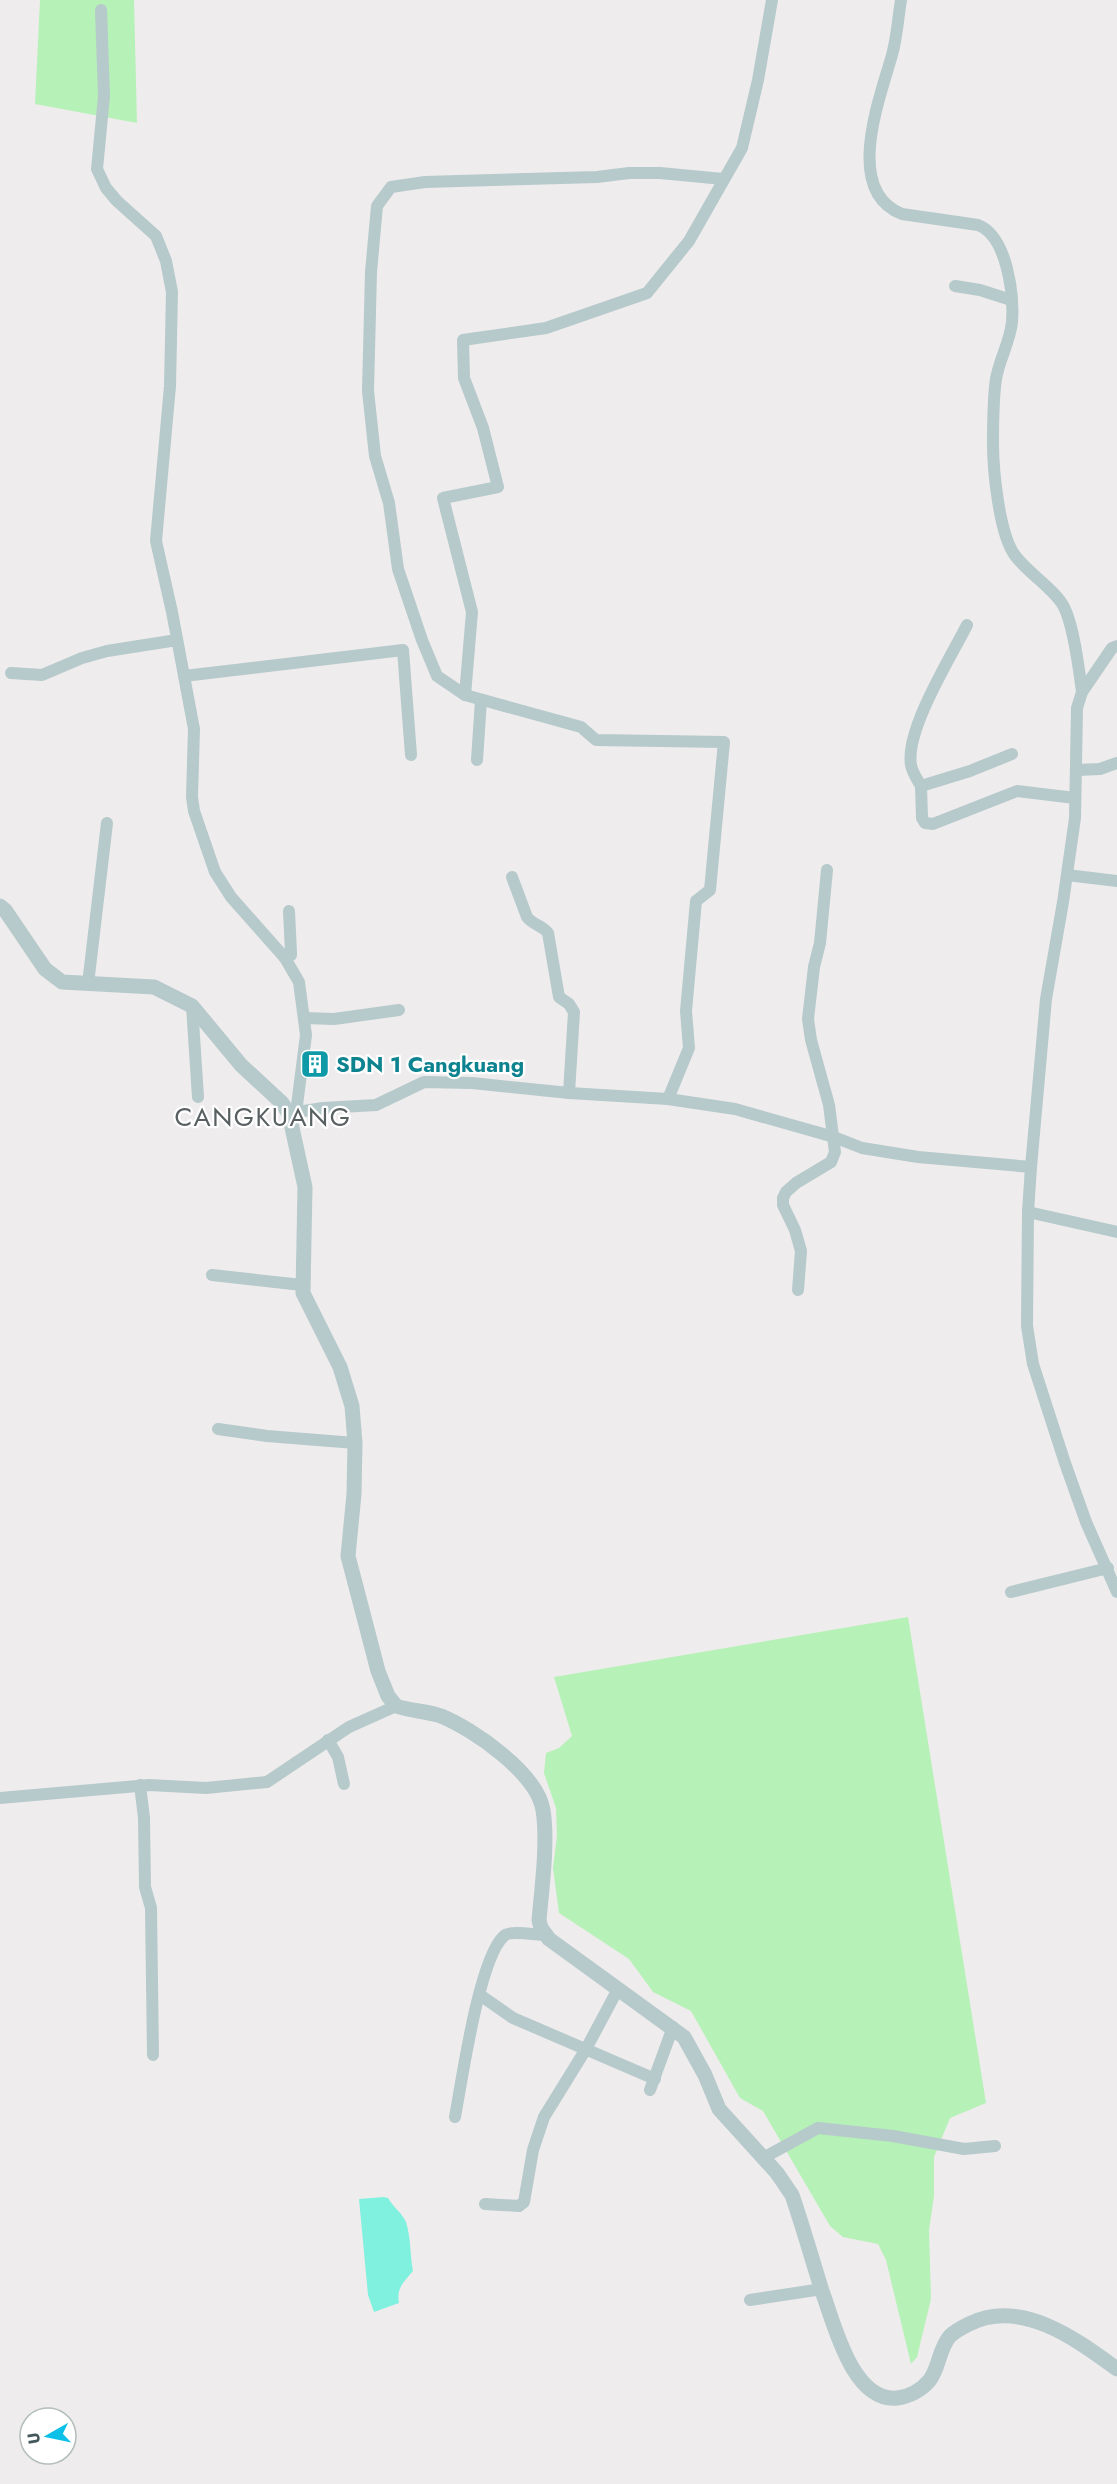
<svg xmlns="http://www.w3.org/2000/svg" width="1117" height="2484" viewBox="0 0 1117 2484" font-family="Jost,sans-serif">
<rect width="100%" height="100%" fill="#efeced"/>
<g fill="#b6f1b7">
<path d="M 40,0 L 134,0 L 137,123 L 35,104 Z"/>
<path d="M 908,1617 L 986,2103 L 950,2118 L 934,2157 L 934,2196 L 929,2230 L 931,2299 L 917,2357 L 911,2364 L 886,2260 L 878,2244 L 843,2237 L 830,2226 L 763,2111 L 740,2098 L 691,2011 L 653,1992 L 629,1959 L 559,1913 L 553,1868 L 557,1836 L 556,1808 L 544,1773 L 546,1753 L 559,1748 L 572,1736 L 554,1677 Z"/>
</g>
<path fill="#80f1de" d="M 384,2197 L 388,2198 C 393,2207 402,2213 406,2222 C 411,2238 410,2255 413,2271 C 404,2282 396,2288 399,2303 L 374,2312 L 368,2295 L 359,2199 Z"/>
<g fill="none" stroke-linecap="round" stroke-linejoin="round">
<g stroke="#b6c9cb" stroke-width="12">
<path d="M 901,0 C 898,18 897,37 892,55 C 880,98 843,191 902,214 L 978,225 C 1007,236 1014,294 1012,322 C 1010,342 999,360 996,379 C 993,399 993,422 993,443 C 993,470 999,532 1014,554 C 1026,572 1055,589 1064,607 C 1074,627 1079,669 1082,692"/>
<path d="M 101,10 L 104,96 L 97,169 L 106,188 L 117,201 L 156,236 L 166,261 L 172,292 L 170,386 L 156,541 L 172,612 L 194,729 L 192,797 L 194,811 L 215,872 L 231,897 L 285,958 L 299,982 L 306,1035 L 296,1113"/>
<path d="M 955,286 L 980,290 L 1011,300"/>
<path d="M 1117,646 L 1112,648 L 1082,692 L 1077,708 L 1075,818 L 1063,902 L 1046,999 L 1031,1167 L 1028,1212 L 1027,1326 L 1033,1364 L 1065,1463 L 1086,1522 L 1117,1592"/>
<path d="M 11,673 L 42,675 L 82,658 L 107,651 L 177,640"/>
<path d="M 184,676 L 403,650 L 411,755"/>
<path d="M 465,695 L 472,612 L 443,498 L 498,487 L 483,428 L 464,378 L 463,340 L 546,328 L 647,293 L 689,241 L 742,148 L 758,80 L 772,0"/>
<path d="M 1012,754 L 970,771 L 921,786 L 922,818 L 925,823 L 933,824 L 1017,791 L 1075,798"/>
<path d="M 477,760 L 481,700"/>
<path d="M 1077,770 L 1100,769 L 1117,763"/>
<path d="M 921,786 C 917,779 912,772 911,765 C 905,730 951,657 967,625"/>
<path d="M 1067,875 L 1117,881"/>
<path d="M 512,877 L 527,917 C 533,925 542,925 548,933 L 559,997 L 569,1004 L 574,1012 L 569,1093"/>
<path d="M 285,958 L 291,955 L 291,953 L 289,911"/>
<path d="M 88,984 L 107,823"/>
<path d="M 192,1006 L 198,1097"/>
<path d="M 304,1018 L 334,1019 L 399,1010"/>
<path d="M 668,1099 L 689,1048 L 686,1011 L 696,901 L 710,890 L 724,742 L 596,740 L 581,727 L 465,695 L 437,676 L 422,640 L 398,569 L 389,503 L 375,456 L 368,391 L 371,272 L 377,206 L 391,187 L 425,182 L 597,177 L 629,173 L 660,173 L 723,179"/>
<path d="M 291,1113 L 323,1108 L 376,1105 L 424,1082 L 472,1083 L 569,1093 L 668,1099 L 735,1109 L 834,1137 L 862,1148 L 918,1157 L 1031,1167"/>
<path d="M 1028,1212 L 1117,1232"/>
<path d="M 212,1275 L 302,1285"/>
<path d="M 798,1290 L 801,1251 L 795,1230 L 783,1205 L 783,1198 L 786,1192 L 796,1183 L 831,1162 L 835,1152 L 829,1105 L 811,1040 L 808,1019 L 814,967 L 820,943 L 827,870"/>
<path d="M 218,1429 L 267,1436 L 355,1443"/>
<path d="M 1011,1592 L 1108,1568"/>
<path d="M 328,1740 L 338,1757 L 344,1784"/>
<path d="M 140,1785 L 144,1818 L 145,1887 L 151,1908 L 153,2055"/>
<path d="M 0,1798 L 149,1785 L 206,1788 L 267,1782 L 349,1727 L 396,1706"/>
<path d="M 480,1995 L 513,2018 L 655,2079"/>
<path d="M 650,2090 L 673,2027"/>
<path d="M 455,2117 C 462,2080 479,1958 504,1936 C 510,1930 536,1935 545,1935"/>
<path d="M 763,2158 L 818,2128 L 893,2136 L 964,2149 L 995,2146"/>
<path d="M 485,2204 L 519,2206 L 524,2202 L 533,2150 L 544,2117 L 586,2049 L 618,1989"/>
<path d="M 750,2300 L 822,2289"/>
</g>
<path stroke="#b6c9cb" stroke-width="15" d="M 0,906 L 5,910 L 45,969 L 62,982 L 154,987 L 192,1006 L 241,1065 L 282,1103 L 289,1114 L 305,1187 L 303,1293 L 340,1367 L 352,1406 L 355,1443 L 354,1494 L 348,1556 L 378,1671 L 388,1696 L 396,1706 C 411,1711 426,1711 441,1716 C 473,1729 537,1773 543,1810 C 548,1841 542,1887 539,1920 L 541,1928 L 549,1939 L 684,2037 L 705,2075 L 719,2109 L 777,2173 L 792,2195 C 803,2227 812,2259 822,2291 C 834,2323 852,2402 897,2398 C 909,2397 921,2390 929,2381 C 939,2369 939,2348 950,2336 C 955,2331 963,2327 969,2324 C 1021,2298 1076,2339 1117,2369"/>
</g>
<defs>
<g id="building-square" transform="scale(1.5)"><rect x="-9" y="-9" width="18" height="18" rx="4" fill="#0f9aa8" stroke="#fff"/><path d="M-4-6H4V6H1V3H-1V6H-4ZM-2.5-4.3h1.7v1.8h-1.7ZM.8-4.3h1.7v1.8H.8ZM-2.5-1h1.7V.8h-1.7ZM.8-1h1.7V.8H.8Z" fill="#fff"/></g>
</defs>
<g fill-rule="evenodd">
<use href="#building-square" x="315" y="1064"/>
</g>
<g text-anchor="middle" stroke-width="4.5" stroke-linejoin="round" paint-order="stroke">
<g font-size="22" font-weight="bold" fill="#0d838f" stroke="#fff" text-anchor="start">
<text x="336" y="1072">SDN 1 Cangkuang</text>
</g>
<g font-size="26" letter-spacing="1.5" fill="#596062" stroke="#fff">
<text x="263" y="1126">CANGKUANG</text>
</g>
</g>
<g transform="translate(48 2436) rotate(261)"><circle r="28" fill="#ffffff" stroke="#b4bdbd" stroke-width="1.5"/>
<path d="M0-4.5L10 22L0 15L-10 22Z" fill="#0dc0e8"/>
<text y="-9" font-size="16" font-weight="bold" text-anchor="middle" fill="#44595b">U</text>
</g>
</svg>
